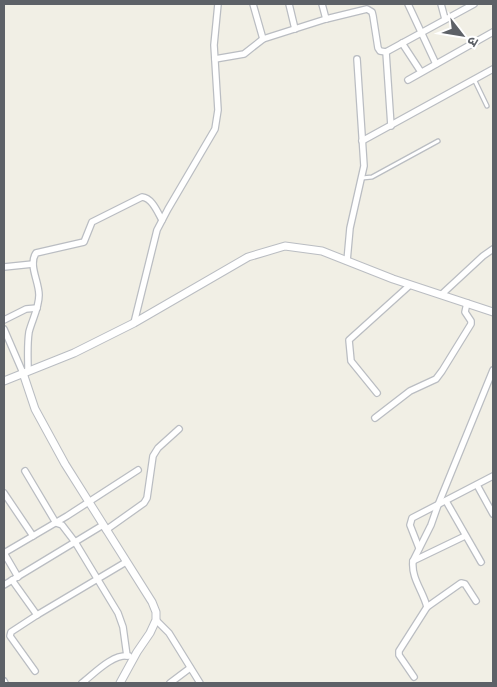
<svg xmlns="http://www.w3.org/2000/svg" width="497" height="687" viewBox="0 0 497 687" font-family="'Space Grotesk','Noto Sans Devanagari',sans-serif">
<rect width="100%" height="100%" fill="#f1efe5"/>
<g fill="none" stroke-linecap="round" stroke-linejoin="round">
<g stroke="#babdc2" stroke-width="5.5">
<g id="service">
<path d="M 474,79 L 487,106"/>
<path d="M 362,178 L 372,177 L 438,141"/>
</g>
</g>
<g stroke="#babdc2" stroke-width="8">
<g id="minor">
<path d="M 253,4 L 263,39"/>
<path d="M 289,4 L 295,29"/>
<path d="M 322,4 L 326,19"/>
<path d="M 408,4 L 436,64"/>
<path d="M 441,4 L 445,19"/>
<path d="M 402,43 L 421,72"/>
<path d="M 386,52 L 391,126"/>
<path d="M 215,59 L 244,54 L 263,39 L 326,19 L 367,9 L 372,12 L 373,16 L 378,48 L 380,51 L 386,52 L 474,4"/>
<path d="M 408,80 L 493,32"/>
<path d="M 362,141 L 493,69"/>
<path d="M 347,261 L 350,228 L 364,166 L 357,59"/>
<path d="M 4,267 L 33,264"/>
<path d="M 442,294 L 483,256 L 493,249"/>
<path d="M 4,320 L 26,309 L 37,308"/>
<path d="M 134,323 L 157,230 L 168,209 L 215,129 L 218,110 L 214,45 L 218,4"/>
<path d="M 4,329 L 23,373"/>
<path d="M 28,371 C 28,358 27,345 29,332 C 32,320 39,308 39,295 C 39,281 28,265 36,253 L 84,242 L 92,222 L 142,197 C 152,198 157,211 162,220"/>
<path d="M 377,393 L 351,361 L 349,340 L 410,285"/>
<path d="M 375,418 L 410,391 L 436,379 L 442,371 L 471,324 L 471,321 L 465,312 L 467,303"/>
<path d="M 25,471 L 56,523 L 62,525 L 75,542 L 118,613 L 123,627 L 127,656"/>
<path d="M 477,485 L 493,514"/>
<path d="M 4,493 L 33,536"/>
<path d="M 446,501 L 481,562"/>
<path d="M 106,530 L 144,503 L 147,498 L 153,456 L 158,448 L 179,429"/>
<path d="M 419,548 L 410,525 L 412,518 L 493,476"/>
<path d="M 4,553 L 67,516 L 138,470"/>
<path d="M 4,553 L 18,577"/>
<path d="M 413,561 L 465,536"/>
<path d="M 12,580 L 37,615"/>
<path d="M 4,585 L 103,525"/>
<path d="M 427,607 L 461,583 L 465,584 L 476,601"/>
<path d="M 156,620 L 169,633 L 200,683"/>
<path d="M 35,671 L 10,636 L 11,632 L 37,615 L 126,562"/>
<path d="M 414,677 L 399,655 L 399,651 L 427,607 C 423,591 411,578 413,561 L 431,525 L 438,505 L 493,370"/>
<path d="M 4,681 L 5,683"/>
<path d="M 82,683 C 95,673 112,654 129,656"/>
<path d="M 170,683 L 190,668"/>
</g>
</g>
<g stroke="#babdc2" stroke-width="9">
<g id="tertiary">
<path d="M 23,373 L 35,409 L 65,464 L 152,602 L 156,612 L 156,620 L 150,633 L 137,652 L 120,683"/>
<path d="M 4,381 L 74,353 L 134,323 L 248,257 L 285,246 L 322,251 L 393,279 L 493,312"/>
</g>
</g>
<use href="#service" stroke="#fff" stroke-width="3"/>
<use href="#minor" stroke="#fff" stroke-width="5.5"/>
<use href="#tertiary" stroke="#fff" stroke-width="7"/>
</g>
<rect width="497" height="687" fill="none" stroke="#5d6167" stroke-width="10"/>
<g transform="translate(462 35) rotate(121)" stroke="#ffffff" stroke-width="4" paint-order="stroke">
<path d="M0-4L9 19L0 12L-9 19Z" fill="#5d6167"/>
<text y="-8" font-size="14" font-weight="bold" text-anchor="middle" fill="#5d6167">उ</text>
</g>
</svg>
